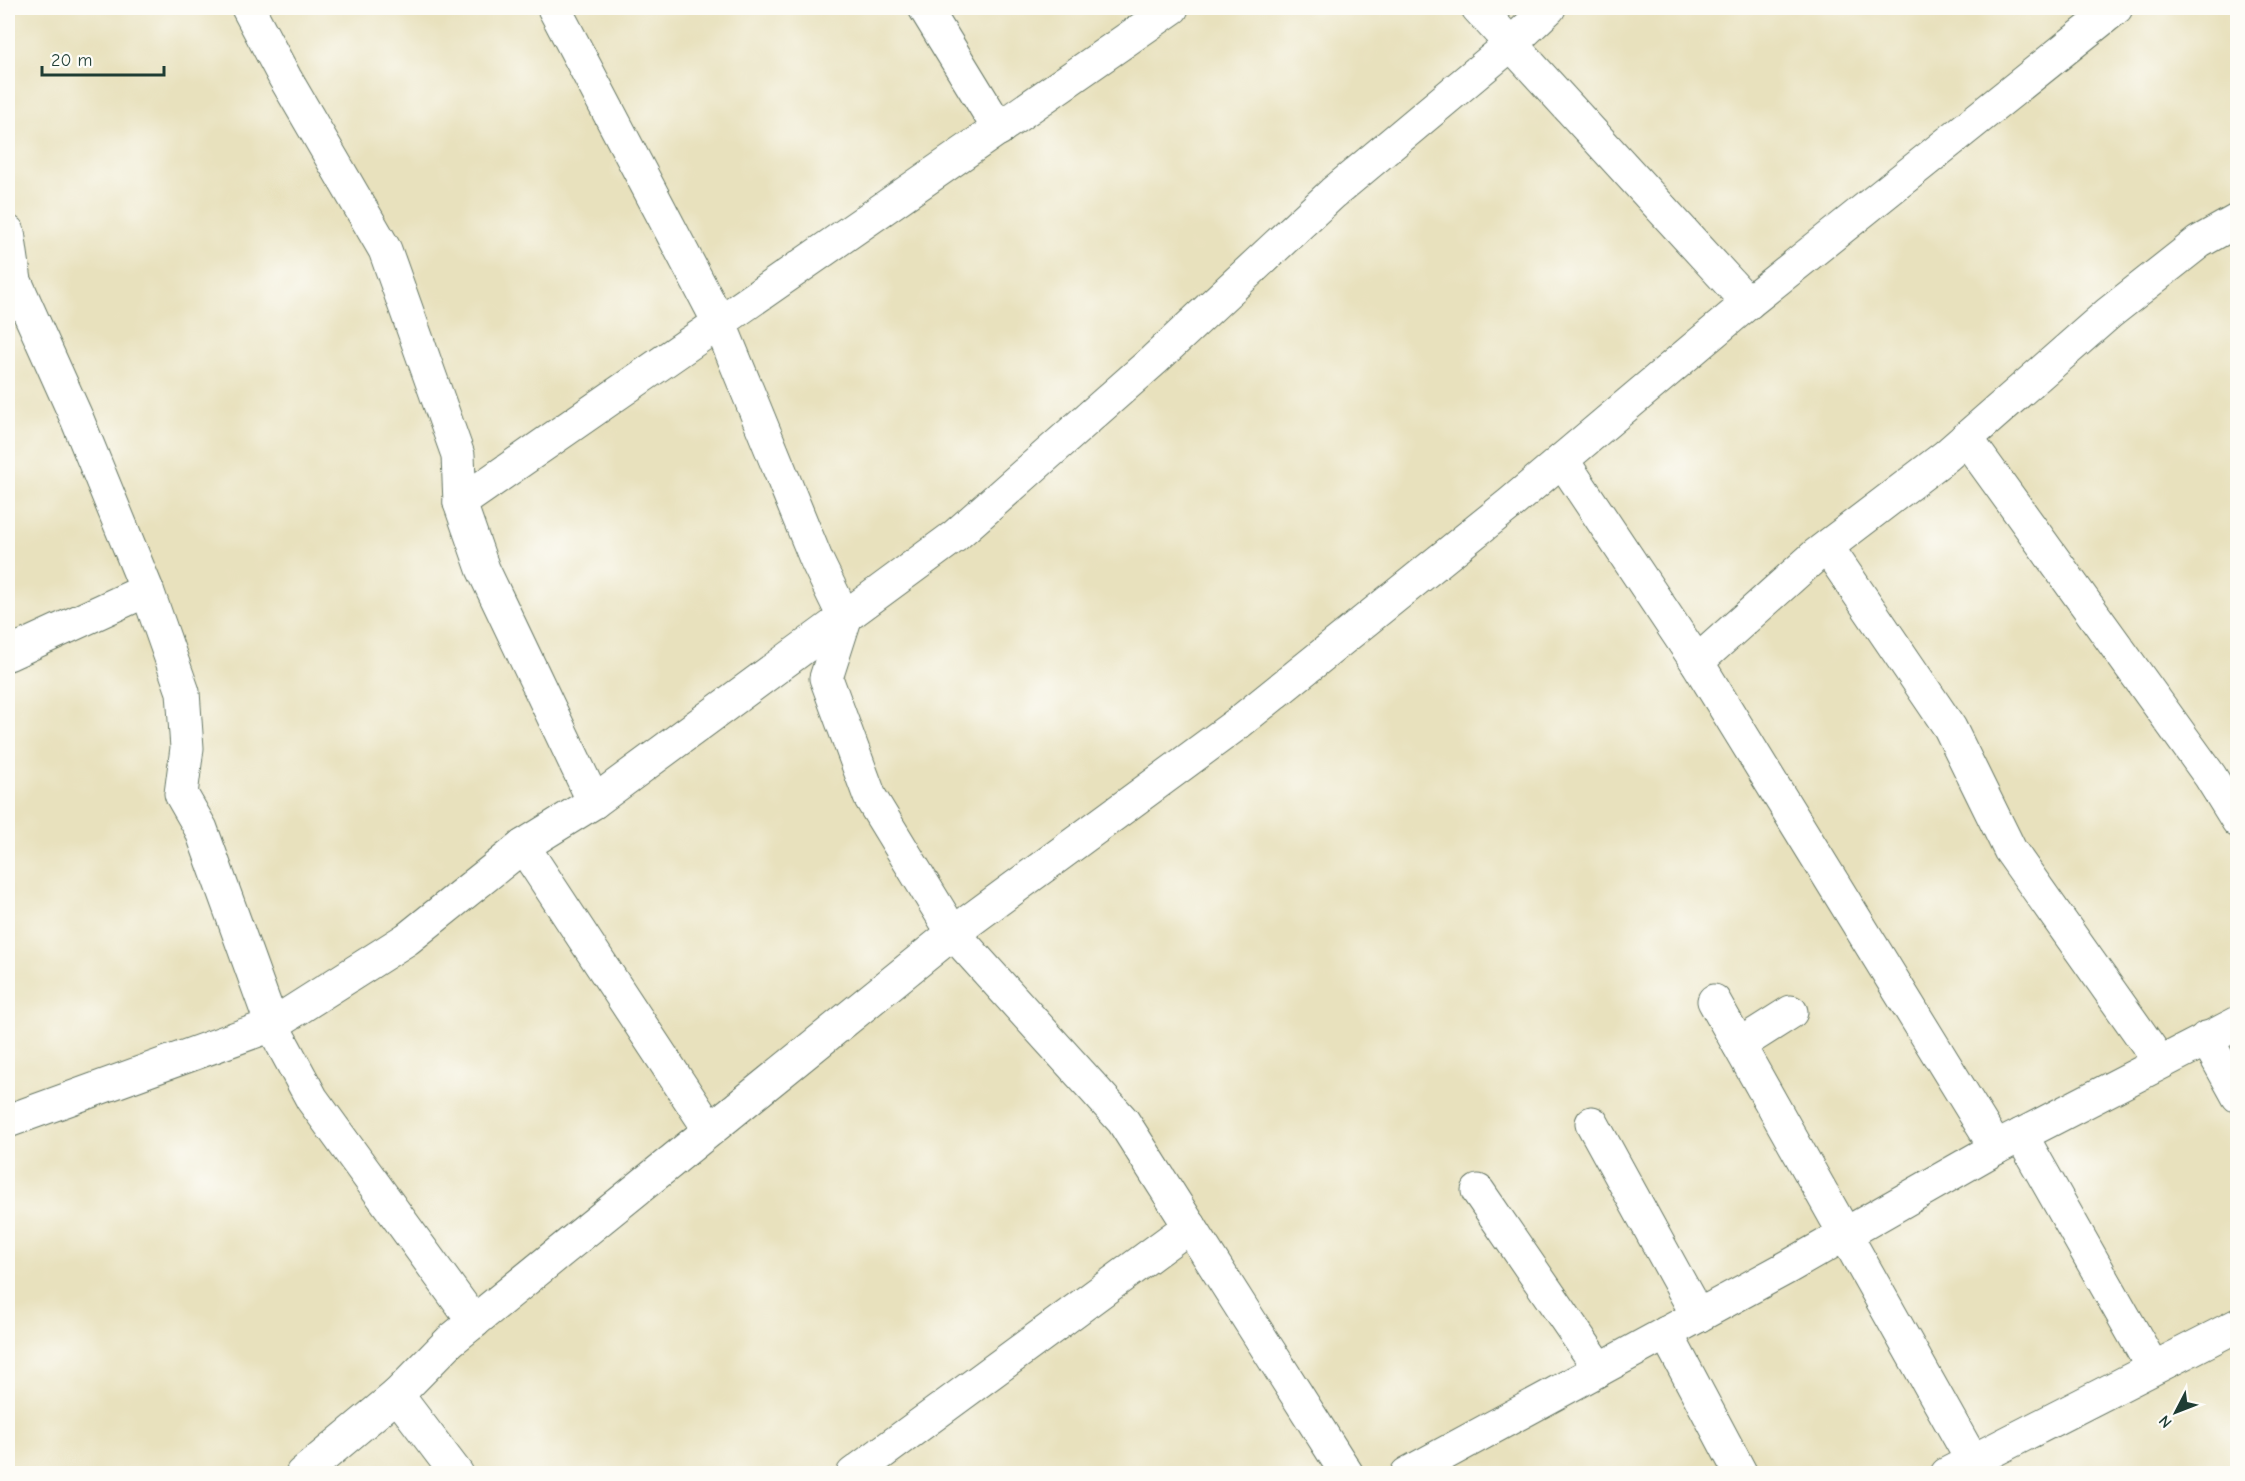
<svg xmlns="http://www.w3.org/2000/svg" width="2245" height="1481" viewBox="0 0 2245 1481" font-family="'Comic Neue',sans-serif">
<rect width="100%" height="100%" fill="#fdfcf7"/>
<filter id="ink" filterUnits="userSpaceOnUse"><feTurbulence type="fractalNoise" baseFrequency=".0167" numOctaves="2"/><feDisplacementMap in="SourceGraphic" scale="12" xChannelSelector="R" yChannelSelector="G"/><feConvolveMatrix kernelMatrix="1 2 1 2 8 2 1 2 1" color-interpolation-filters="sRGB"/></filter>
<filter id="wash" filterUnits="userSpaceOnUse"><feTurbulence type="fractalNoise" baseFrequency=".008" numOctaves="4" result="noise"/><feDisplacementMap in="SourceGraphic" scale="24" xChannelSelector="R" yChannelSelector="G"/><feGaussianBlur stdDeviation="1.35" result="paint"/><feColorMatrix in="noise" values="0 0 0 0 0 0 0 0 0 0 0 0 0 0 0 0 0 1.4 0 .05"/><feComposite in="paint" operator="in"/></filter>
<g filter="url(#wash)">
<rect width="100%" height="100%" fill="#e8e1bd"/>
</g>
<g filter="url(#ink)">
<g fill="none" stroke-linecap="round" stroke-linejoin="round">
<g stroke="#657664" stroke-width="35">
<g id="minor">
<path d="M 248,8 L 285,78 L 385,250 L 458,455 L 460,503 L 483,569 L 594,802"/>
<path d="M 554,8 L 720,324 L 816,559 L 845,619 L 826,678 L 870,797 L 953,933 L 1123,1121 L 1347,1474"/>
<path d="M 925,8 L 999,129"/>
<path d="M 1478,8 L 1748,303"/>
<path d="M 8,232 L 15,281 L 77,419 L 147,590 L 183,692 L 187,748 L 181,794 L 201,829 L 272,1025 L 312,1099 L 474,1322"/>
<path d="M 1966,438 L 2210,776 L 2238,821"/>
<path d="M 1562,460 L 1697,662 L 1996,1148"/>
<path d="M 460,503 L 1172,8"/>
<path d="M 1827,547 L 1950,728 L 2010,850 L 2160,1062"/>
<path d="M 8,654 L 147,590"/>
<path d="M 1697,662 L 1816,555 L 1946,456 L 2109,313 L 2199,242 L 2238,220"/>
<path d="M 523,846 L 710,1130"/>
<path d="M 1714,1001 L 1972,1460"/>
<path d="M 2206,1038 L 2238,1096"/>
<path d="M 1739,1045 L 1791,1012"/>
<path d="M 8,1121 L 272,1025 L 407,939 L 523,846 L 594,802 L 955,536 L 1154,360 L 1333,193 L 1510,45 L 1549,8"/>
<path d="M 1592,1123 L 1698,1316"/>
<path d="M 2021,1135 L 2153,1368"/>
<path d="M 1478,1191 L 1600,1369"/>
<path d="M 1666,1333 L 1741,1474"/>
<path d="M 397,1395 L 457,1474"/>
<path d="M 302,1474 L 397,1395 L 450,1341 L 953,933 L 1237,724 L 1511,503 L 1748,303 L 2116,8"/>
<path d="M 853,1474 L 1190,1226"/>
<path d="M 1407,1474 L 1788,1267 L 1996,1148 L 2238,1023"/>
<path d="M 1947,1474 L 2238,1325"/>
</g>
</g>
<use href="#minor" stroke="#fff" stroke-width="33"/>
</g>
</g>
<rect width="2245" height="1481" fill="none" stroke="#fdfcf7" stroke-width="30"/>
<g transform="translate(2176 1412) rotate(228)" stroke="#fdfcf7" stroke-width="4.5" paint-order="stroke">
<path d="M0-4.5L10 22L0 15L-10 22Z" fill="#1f3d34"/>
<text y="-9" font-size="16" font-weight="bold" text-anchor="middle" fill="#1f3d34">N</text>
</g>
<path d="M42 66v9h122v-9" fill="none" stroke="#1f3d34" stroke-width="3"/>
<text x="51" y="66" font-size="18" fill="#1f3d34" stroke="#fdfcf7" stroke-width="4.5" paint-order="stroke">20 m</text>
</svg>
